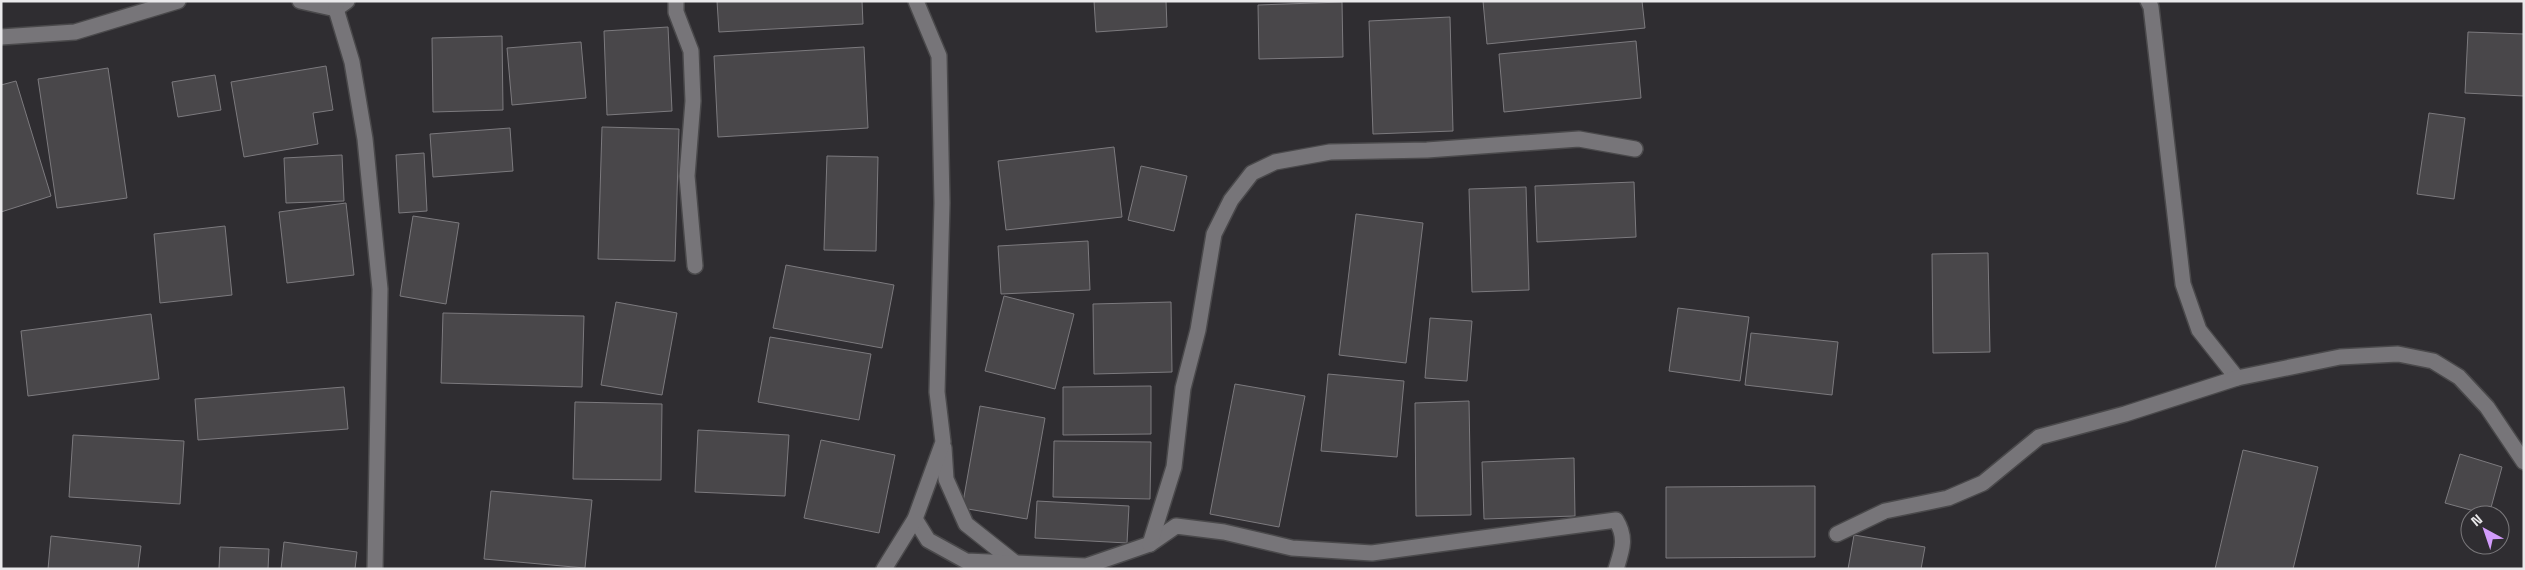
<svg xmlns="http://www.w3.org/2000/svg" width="2525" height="570" viewBox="0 0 2525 570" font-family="'Space Grotesk',sans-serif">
<rect width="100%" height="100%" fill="#2f2d31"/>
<g fill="#49474a" stroke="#7c7a7e">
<path d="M 717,1 L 862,1 L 863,24 L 719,32 Z"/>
<path d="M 1094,1 L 1166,1 L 1167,27 L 1096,32 Z"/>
<path d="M 1483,1 L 1642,1 L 1645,28 L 1487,44 Z"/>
<path d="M 1342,2 L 1343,57 L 1259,59 L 1258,5 Z"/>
<path d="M 1450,17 L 1453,131 L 1373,134 L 1369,21 Z"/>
<path d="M 668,27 L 672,111 L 607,115 L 604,31 Z"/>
<path d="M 2468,32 L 2524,34 L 2524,96 L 2465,93 Z"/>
<path d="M 502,36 L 503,110 L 433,112 L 432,38 Z"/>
<path d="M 1636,41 L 1641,98 L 1504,112 L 1499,54 Z"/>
<path d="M 581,42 L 586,98 L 512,105 L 507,48 Z"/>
<path d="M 864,47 L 868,128 L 718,137 L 714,56 Z"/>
<path d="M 326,66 L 333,110 L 313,113 L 318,144 L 244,157 L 231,82 Z"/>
<path d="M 108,68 L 127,198 L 57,208 L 38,79 Z"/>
<path d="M 215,75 L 221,110 L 178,117 L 172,82 Z"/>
<path d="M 16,81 L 51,196 L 1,212 L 1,85 Z"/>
<path d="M 2429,113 L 2465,118 L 2454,199 L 2417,194 Z"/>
<path d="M 602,127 L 679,129 L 675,261 L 598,259 Z"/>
<path d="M 510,128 L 513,171 L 433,177 L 430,134 Z"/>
<path d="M 1114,147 L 1122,217 L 1006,230 L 998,161 Z"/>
<path d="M 424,153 L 427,211 L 399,213 L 396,155 Z"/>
<path d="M 342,155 L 344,201 L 286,203 L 284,158 Z"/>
<path d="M 827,156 L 878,157 L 876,251 L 824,250 Z"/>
<path d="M 1141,166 L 1187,176 L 1174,231 L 1128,220 Z"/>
<path d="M 1634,182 L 1636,237 L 1537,242 L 1535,186 Z"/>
<path d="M 1526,187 L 1529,290 L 1472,292 L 1469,189 Z"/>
<path d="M 346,203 L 354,275 L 287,283 L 279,212 Z"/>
<path d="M 1356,214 L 1423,223 L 1406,363 L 1339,355 Z"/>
<path d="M 413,216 L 459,223 L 446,304 L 400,296 Z"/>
<path d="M 225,226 L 232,295 L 160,303 L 154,234 Z"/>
<path d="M 1088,241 L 1090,290 L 1001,294 L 998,246 Z"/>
<path d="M 1988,253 L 1990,352 L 1933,353 L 1932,254 Z"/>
<path d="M 786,265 L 894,285 L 882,348 L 773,328 Z"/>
<path d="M 1004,296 L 1074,314 L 1055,389 L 985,371 Z"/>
<path d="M 616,302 L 677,313 L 662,395 L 601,385 Z"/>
<path d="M 1171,302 L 1172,372 L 1094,374 L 1093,304 Z"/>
<path d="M 1678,308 L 1749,317 L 1740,381 L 1669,371 Z"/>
<path d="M 443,313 L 584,316 L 582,387 L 441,383 Z"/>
<path d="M 151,314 L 159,379 L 28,396 L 21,331 Z"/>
<path d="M 1430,318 L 1472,321 L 1467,381 L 1425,378 Z"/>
<path d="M 1751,333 L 1838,342 L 1832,395 L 1745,385 Z"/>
<path d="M 770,337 L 871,354 L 859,420 L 758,402 Z"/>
<path d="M 1328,374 L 1404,381 L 1397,457 L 1321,451 Z"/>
<path d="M 1235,384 L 1305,396 L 1279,527 L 1210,514 Z"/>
<path d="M 1151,386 L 1151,434 L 1063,435 L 1063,387 Z"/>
<path d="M 344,387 L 348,429 L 198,440 L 195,399 Z"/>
<path d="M 1469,401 L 1471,515 L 1416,516 L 1415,403 Z"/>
<path d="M 575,402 L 662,404 L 661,480 L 573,479 Z"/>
<path d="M 980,406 L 1045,418 L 1027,519 L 962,508 Z"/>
<path d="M 698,430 L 789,435 L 785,496 L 695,492 Z"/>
<path d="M 73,435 L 184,441 L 180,504 L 69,497 Z"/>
<path d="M 821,440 L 895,455 L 879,533 L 804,518 Z"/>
<path d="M 1054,441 L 1151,442 L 1150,499 L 1053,497 Z"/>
<path d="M 2243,450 L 2318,467 L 2293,569 L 2215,569 Z"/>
<path d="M 2460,454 L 2502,467 L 2489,515 L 2445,503 Z"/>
<path d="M 1574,458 L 1575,516 L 1484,519 L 1482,462 Z"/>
<path d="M 1815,486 L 1815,557 L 1666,558 L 1666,487 Z"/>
<path d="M 491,491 L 592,500 L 585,568 L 484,559 Z"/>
<path d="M 1037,501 L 1129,506 L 1127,543 L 1035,538 Z"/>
<path d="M 1854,535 L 1925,547 L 1921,569 L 1848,569 Z"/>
<path d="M 51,536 L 141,546 L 138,569 L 48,569 Z"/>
<path d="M 284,542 L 357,552 L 355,569 L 281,569 Z"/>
<path d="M 220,547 L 269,549 L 268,569 L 219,569 Z"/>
</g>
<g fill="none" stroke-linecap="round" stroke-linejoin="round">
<g stroke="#4a494b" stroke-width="18">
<g id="minor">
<path d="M 300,1 L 336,9 L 347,1"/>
<path d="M 676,1 L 676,12 L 691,51 L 693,101 L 687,176 L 695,266"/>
<path d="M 2148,1 L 2151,7 L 2183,284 L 2199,330 L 2237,378"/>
<path d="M 336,9 L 352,62 L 365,139 L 380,289 L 375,569"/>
<path d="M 1,37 L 75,32 L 178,1"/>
<path d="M 944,448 L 946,479 L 966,524 L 1014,562"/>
<path d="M 915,519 L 928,540 L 966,561 L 1086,566 L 1150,544 L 1176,526 L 1224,532 L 1292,548 L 1372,553 L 1616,520 C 1627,538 1622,550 1616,569"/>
<path d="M 1837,534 L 1885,511 L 1948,498 L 1983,483 L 2039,437 L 2125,414 L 2237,378 L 2340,357 L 2398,354 L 2433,361 L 2459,377 L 2487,407 L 2524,462"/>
<path d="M 1150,544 L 1174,467 L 1183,388 L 1198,330 L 1214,234 L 1231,200 L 1252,173 L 1275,162 L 1330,152 L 1427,150 L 1579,139 L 1635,149"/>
<path d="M 884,569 L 915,519 L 943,442 L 937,392 L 942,203 L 939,56 L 916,1"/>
</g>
</g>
<use href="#minor" stroke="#777579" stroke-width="15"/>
</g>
<rect width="2525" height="570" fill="none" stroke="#eae9eb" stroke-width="5"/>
<g transform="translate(2485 530) rotate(320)"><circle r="24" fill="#2f2d31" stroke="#7a787b"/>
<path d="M0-4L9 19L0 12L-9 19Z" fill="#d39cfc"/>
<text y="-8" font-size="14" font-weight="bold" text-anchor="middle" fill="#eae9eb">N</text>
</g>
</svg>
